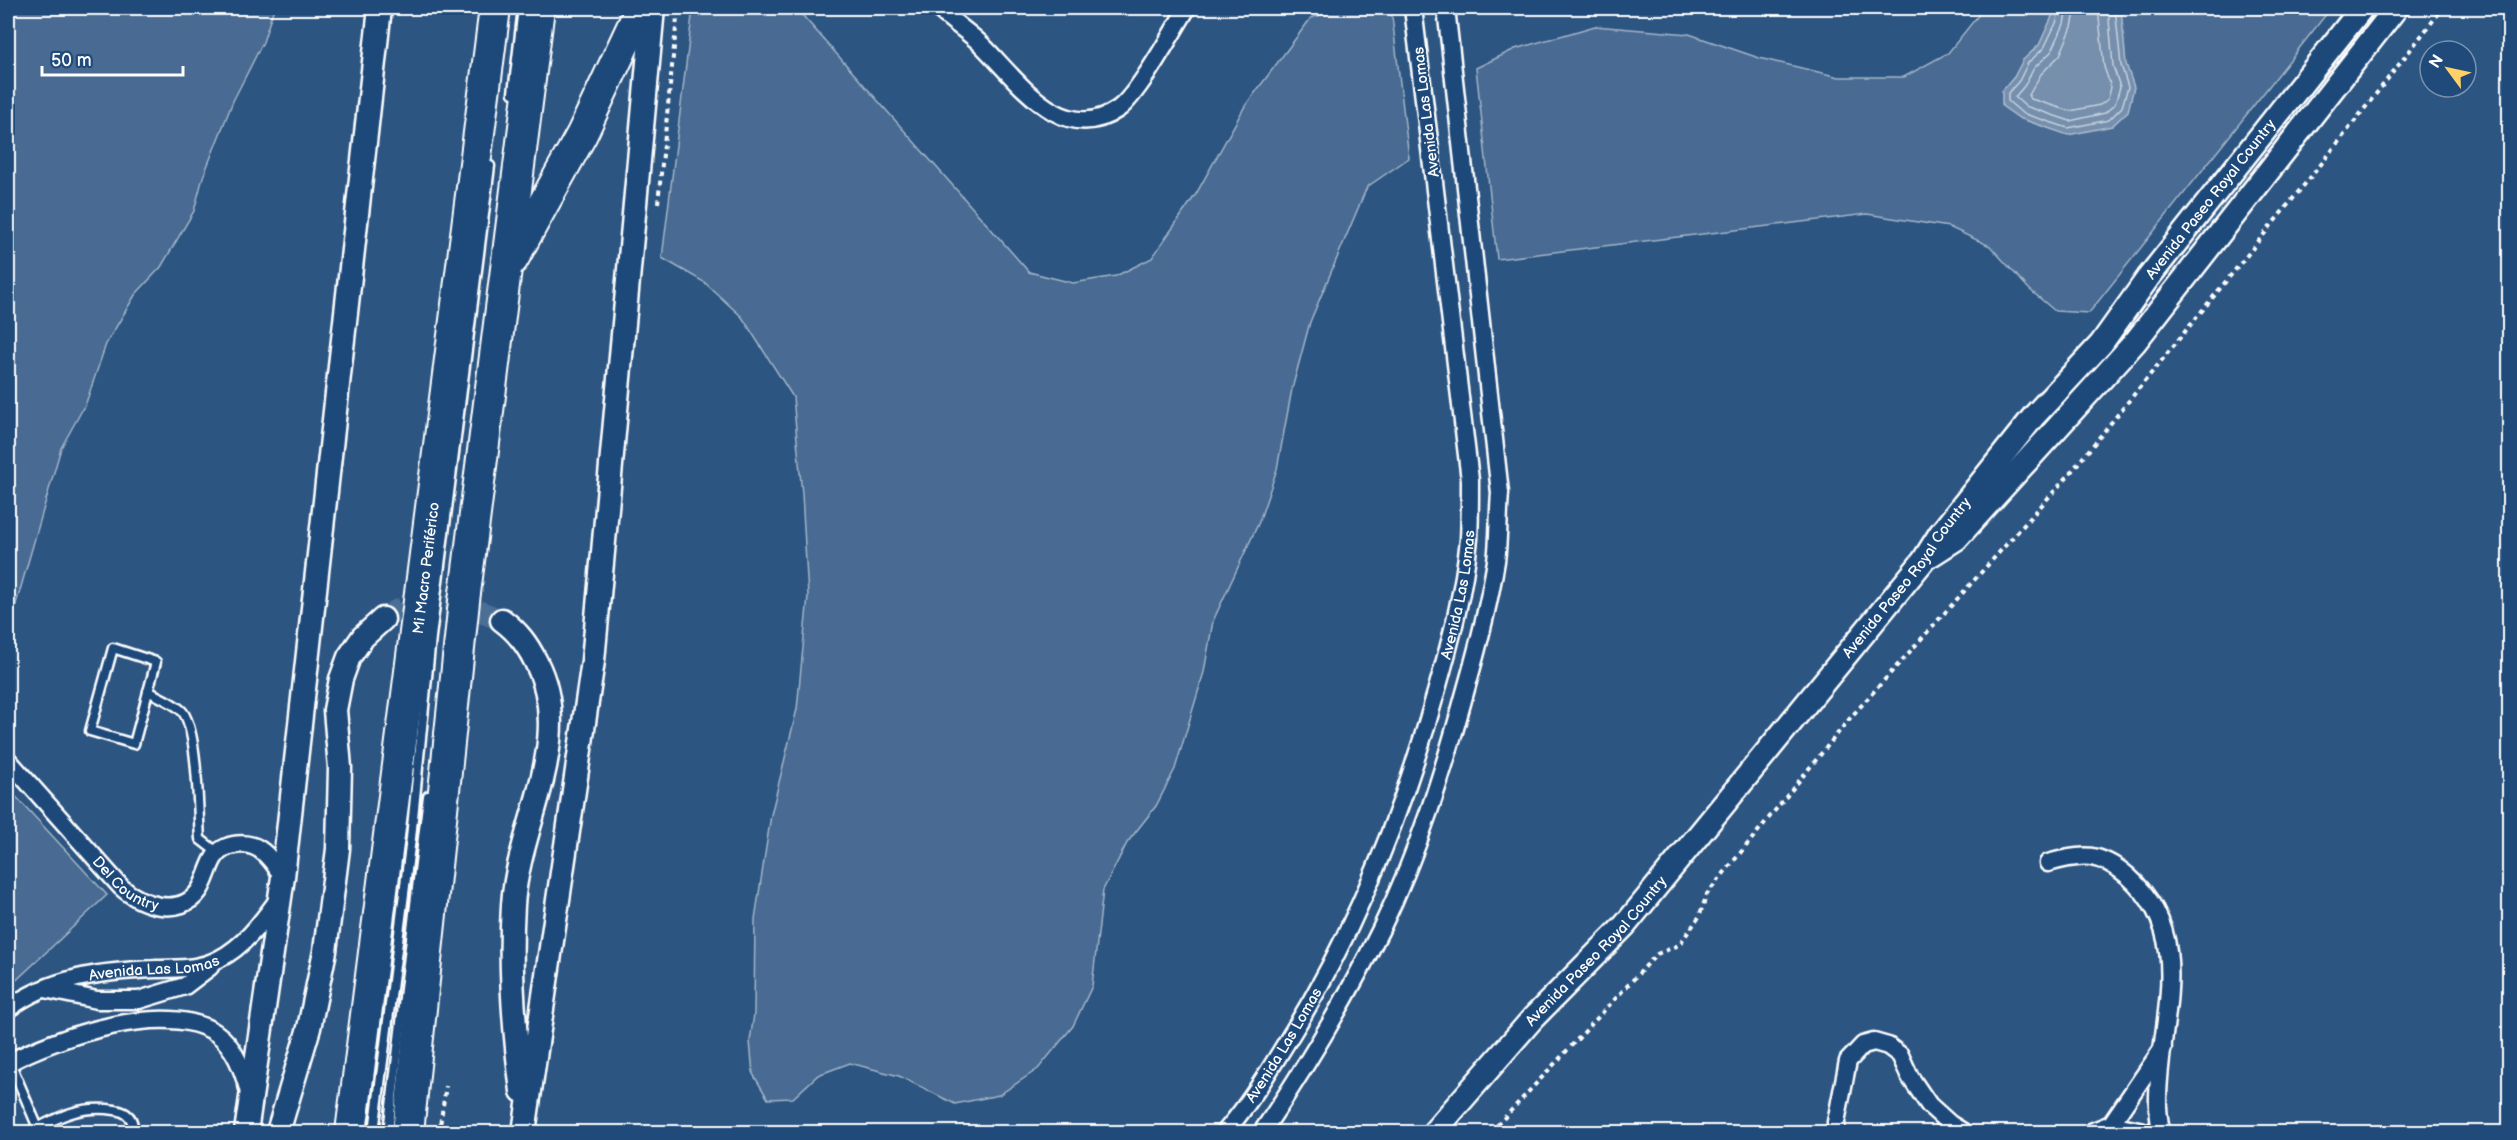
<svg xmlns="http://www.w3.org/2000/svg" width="2517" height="1140" viewBox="0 0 2517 1140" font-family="'Balsamiq Sans',sans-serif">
<rect width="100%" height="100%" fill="#2c5582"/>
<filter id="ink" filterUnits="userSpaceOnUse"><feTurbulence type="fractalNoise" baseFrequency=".0167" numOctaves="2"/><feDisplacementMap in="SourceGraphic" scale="12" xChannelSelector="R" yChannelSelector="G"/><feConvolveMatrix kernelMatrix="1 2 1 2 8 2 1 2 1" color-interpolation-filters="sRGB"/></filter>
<g filter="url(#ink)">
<g fill="#486b92" stroke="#a4b5c8" stroke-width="1.5">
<path d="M 8,8 L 274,8 L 263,42 L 233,101 L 203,177 L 194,211 L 161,267 L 135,295 L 106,344 L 86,403 L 61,448 L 8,632 Z"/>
<path d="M 693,8 L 796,8 L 1029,272 L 1073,283 L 1116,276 L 1152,258 L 1196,194 L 1245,106 L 1311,18 L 1343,8 L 1391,8 L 1409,158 L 1367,187 L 1310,322 L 1292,389 L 1277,469 L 1259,522 L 1213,621 L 1204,672 L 1175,769 L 1156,806 L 1127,843 L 1103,890 L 1092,986 L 1073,1026 L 1038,1069 L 999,1095 L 955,1104 L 899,1076 L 850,1063 L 818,1075 L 793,1098 L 768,1099 L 753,1074 L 750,1041 L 754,1014 L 755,919 L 771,815 L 797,709 L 808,596 L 802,494 L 793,397 L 742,317 L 704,282 L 662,258 Z"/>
<path d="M 1984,8 L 2326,8 L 2328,12 L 2089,313 L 2055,311 L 2029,289 L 1990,246 L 1949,227 L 1867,214 L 1497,259 L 1476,68 L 1515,49 L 1595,26 L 1689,34 L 1759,58 L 1839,77 L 1904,77 L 1948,53 Z"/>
<path d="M 8,788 L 107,895 L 8,988 Z"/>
</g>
<path fill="#748fad" stroke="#acbcce" stroke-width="1.5" d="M 2054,8 L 2121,8 L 2126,64 L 2134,87 L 2128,111 L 2112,126 L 2068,135 L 2019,118 L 2002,106 L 2002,91 L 2014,77 L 2023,60 L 2039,45 L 2051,19 Z"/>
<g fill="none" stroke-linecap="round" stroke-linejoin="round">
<g stroke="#c7d2de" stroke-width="1.5">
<path d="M 2059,8 L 2057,21 L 2044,48 L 2028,63 L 2019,81 L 2008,93 L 2008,101 L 2022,113 L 2068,128 L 2109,120 L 2122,107 L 2128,87 L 2121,65 L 2115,8"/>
<path d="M 2067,8 L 2064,24 L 2052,51 L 2034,68 L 2025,85 L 2015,97 L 2025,106 L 2070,121 L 2105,113 L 2115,104 L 2120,87 L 2113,66 L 2108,8"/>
<path d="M 2076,8 L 2072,27 L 2060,55 L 2041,74 L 2029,95 L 2031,99 L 2070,111 L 2100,105 L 2108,99 L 2111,87 L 2104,67 L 2098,8"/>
</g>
<path stroke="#4c6e95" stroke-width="22" stroke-dasharray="22 11" stroke-linecap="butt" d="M 383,619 C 390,615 399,608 408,606 C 439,598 474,609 502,620"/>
<g stroke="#fff" stroke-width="13">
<g id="lane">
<path d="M 513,93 L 523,8"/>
<path d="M 113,648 L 156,662 L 134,744 L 90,731 Z"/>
<path d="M 148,691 C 159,697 172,702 181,710 C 198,725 198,814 200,839 L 218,853"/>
<path d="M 10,1062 L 38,1128"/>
<path d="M 30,1132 C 59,1116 81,1105 115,1110 C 128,1112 134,1119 133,1132"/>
<path d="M 374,1132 L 411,838 L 431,637 L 490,166"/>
<path d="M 388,1132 L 428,796"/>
</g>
</g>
<g stroke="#fff" stroke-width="21">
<g id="street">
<path d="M 938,8 C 952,22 969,32 983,46 C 1018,81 1063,147 1118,109 C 1138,95 1173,31 1187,8"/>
<path id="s1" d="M 8,760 L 121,887 C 140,905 180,918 199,891 C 206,881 208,868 214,858 C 223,842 250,840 263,852 C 271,858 277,868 283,877"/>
<path d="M 2048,863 C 2082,853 2100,852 2128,876 C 2200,940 2156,1027 2158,1105 C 2158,1114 2160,1124 2161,1132"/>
<path d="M 45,989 L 97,1000 L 139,1000 L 185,986 L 210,967"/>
<path id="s2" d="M 8,1009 C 50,977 105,971 156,969 C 179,968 198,970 219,959 C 245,946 263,920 280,897"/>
<path d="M 8,1063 C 56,1037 166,1000 216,1033 C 235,1046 243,1071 249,1092"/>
<path d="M 2111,1124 L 2148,1132"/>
<path id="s3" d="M 1225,1132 C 1250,1103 1271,1068 1291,1035 C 1357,928 1403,811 1437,689 C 1451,640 1464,590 1469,539 C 1470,519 1470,499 1470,480 L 1413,8"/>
<path d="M 1262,1132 C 1306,1067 1346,1000 1381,929 C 1418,853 1444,770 1466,689 C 1478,647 1489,604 1496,561 C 1499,539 1498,515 1500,493 L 1446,8"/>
<path d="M 1836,1132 L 1836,1122 L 1848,1061 L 1863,1045 L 1874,1042 L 1888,1046 L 1900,1055 L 1910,1077 L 1929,1105 L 1950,1124 L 1963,1132"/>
<path d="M 2091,1132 L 2111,1124 L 2163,1048"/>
</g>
</g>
<g stroke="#fff" stroke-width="27">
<g id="secondary">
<path d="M 1931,555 L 1956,539 L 2135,342 L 2396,8"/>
<path d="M 502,620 C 518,632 527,644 536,662 C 576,740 518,825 513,905 C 509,967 514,1030 522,1091"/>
<path d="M 246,1132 L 283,877 L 380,8"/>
<path d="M 278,1132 L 309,1028 L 325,951 L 338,849 L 340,768 L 335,710 L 341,679 L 349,657 L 363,637 L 383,619"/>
<path d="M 524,1132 L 593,661 L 653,8"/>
<path id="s4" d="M 1434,1132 L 1533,1018 L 1625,925 L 1923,561 L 1940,534 L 2034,416 L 2101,344 L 2148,278 L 2362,8"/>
</g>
</g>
<g stroke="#fff" stroke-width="34">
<g id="highway">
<path d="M 513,259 L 582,134 L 641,8"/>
<path d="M 351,1132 L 495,8"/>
<path d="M 408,1132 L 464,601 L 539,8"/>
</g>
</g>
<g stroke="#fff" stroke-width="4" stroke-dasharray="4.5 4.5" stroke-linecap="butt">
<path d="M 658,203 L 678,8"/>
<path d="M 439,1132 L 446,1086"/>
<path d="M 1491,1132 L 1657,954 L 1679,945 L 1699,917 L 1707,894 L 1851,717 L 2067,477 L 2326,158 L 2443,8"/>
</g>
<use href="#lane" stroke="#1f4a7a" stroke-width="8"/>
<use href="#street" stroke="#1f4a7a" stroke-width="16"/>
<use href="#secondary" stroke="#1f4a7a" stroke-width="22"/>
<use href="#highway" stroke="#1f4a7a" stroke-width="30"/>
</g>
</g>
<g text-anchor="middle" stroke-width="4.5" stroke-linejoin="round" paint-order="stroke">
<g font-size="15" fill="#fff" stroke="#1f4a7a">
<text transform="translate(1426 112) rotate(-97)" y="5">Avenida Las Lomas</text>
<text dy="5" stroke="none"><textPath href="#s4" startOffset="1215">Avenida Paseo Royal Country</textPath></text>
<text transform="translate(426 568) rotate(-83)" y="5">Mi Macro Periférico</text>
<text dy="5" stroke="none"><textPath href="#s4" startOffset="729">Avenida Paseo Royal Country</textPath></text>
<text dy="5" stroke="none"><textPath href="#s3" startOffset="591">Avenida Las Lomas</textPath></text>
<text dy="5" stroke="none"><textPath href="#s1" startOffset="172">Del Country</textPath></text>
<text dy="5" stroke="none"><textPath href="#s4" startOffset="243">Avenida Paseo Royal Country</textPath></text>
<text dy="5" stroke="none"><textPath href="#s2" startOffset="154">Avenida Las Lomas</textPath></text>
<text dy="5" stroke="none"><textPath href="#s3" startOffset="105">Avenida Las Lomas</textPath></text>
</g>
</g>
<rect width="2517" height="1140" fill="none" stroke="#1f4a7a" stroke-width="30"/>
<rect x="15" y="15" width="2487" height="1110" fill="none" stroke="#fff" stroke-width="2" filter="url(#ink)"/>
<g transform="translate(2448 69) rotate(303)"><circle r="28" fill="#1f4a7a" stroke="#7992af" stroke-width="1.5"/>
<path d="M0-4.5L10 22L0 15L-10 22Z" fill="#ffd166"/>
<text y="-9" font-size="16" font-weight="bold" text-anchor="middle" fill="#ffffff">N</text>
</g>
<path d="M42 66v9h141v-9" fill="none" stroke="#ffffff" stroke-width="3"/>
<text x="51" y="66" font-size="18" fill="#ffffff" stroke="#1f4a7a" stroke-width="4.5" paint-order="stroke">50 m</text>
</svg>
